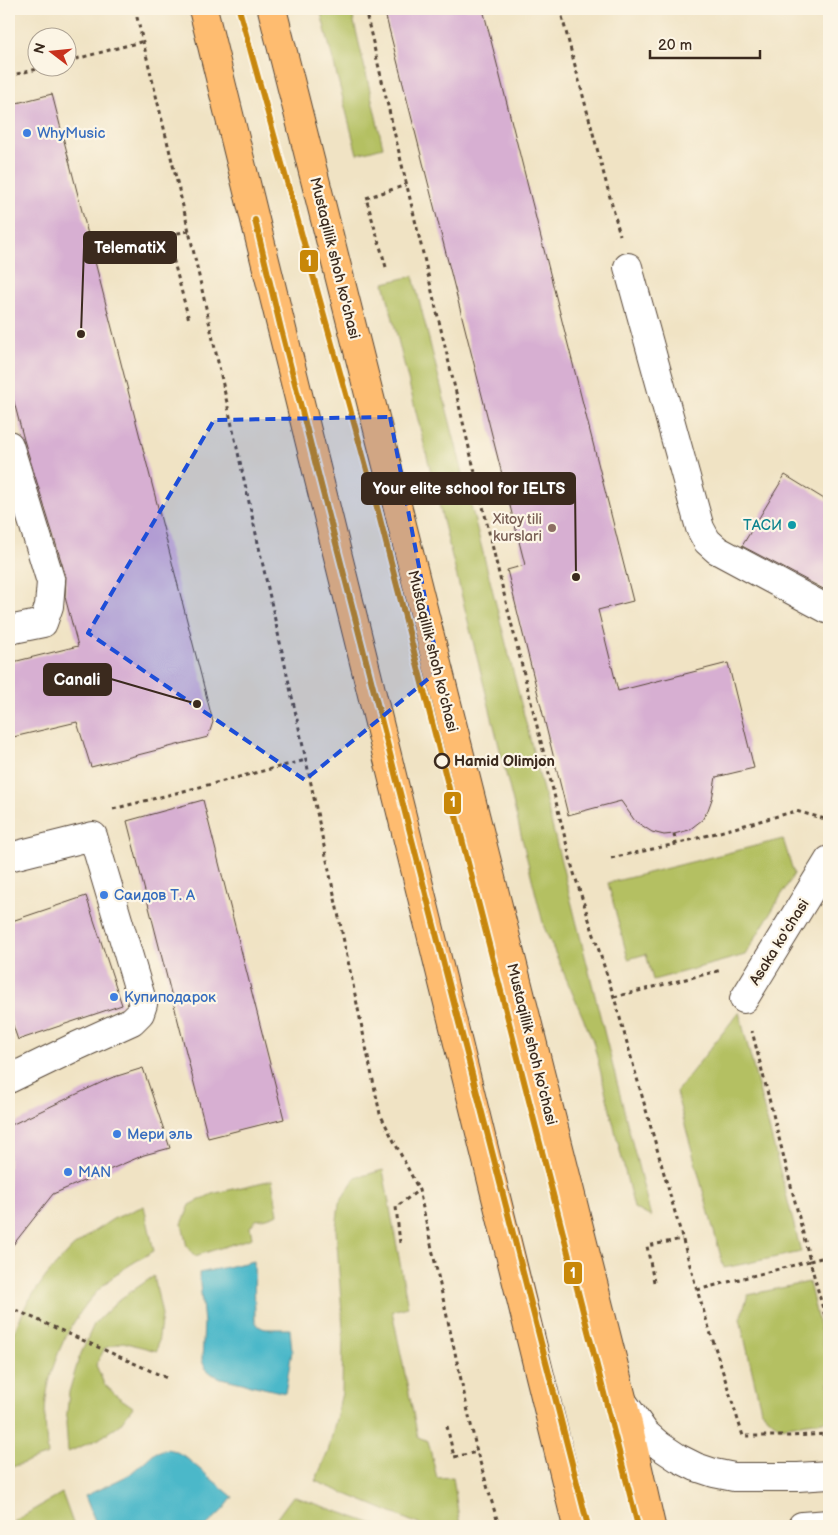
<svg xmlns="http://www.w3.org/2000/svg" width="838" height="1535" viewBox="0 0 838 1535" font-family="'Balsamiq Sans',sans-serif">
<rect width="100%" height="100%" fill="#fcf5e5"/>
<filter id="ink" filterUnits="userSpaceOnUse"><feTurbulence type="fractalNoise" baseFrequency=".02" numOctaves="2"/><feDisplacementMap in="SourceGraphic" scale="10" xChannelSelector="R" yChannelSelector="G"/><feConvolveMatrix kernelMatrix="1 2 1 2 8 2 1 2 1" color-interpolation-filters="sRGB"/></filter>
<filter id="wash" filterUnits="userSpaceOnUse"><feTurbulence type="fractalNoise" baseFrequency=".0096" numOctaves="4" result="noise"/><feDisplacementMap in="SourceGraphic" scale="20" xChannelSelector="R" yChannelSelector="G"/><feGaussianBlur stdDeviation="1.12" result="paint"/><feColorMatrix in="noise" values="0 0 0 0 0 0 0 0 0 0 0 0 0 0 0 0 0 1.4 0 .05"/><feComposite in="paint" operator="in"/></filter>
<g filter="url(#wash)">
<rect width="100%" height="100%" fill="#f0e3c4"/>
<g fill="#b4c062" stroke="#787540">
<path d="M 320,9 L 351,9 L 383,147 L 357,154 Z"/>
<path d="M 413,276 L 651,1217 L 634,1208 L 593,1041 L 544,927 L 384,283 Z"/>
<path d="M 783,839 L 794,874 L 745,955 L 653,980 L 646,954 L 628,959 L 608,883 Z"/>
<path d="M 739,1012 L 801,1252 L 724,1268 L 676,1092 Z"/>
<path d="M 383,1170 L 408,1307 L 392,1311 L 418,1437 L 428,1441 L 437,1478 L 453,1477 L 460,1526 L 423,1526 L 315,1481 L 328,1452 L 342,1393 L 343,1329 L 336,1229 L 339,1203 L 355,1178 Z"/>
<path d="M 272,1180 L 278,1214 L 267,1218 L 256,1220 L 250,1227 L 252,1238 L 195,1256 L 187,1247 L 182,1224 L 190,1205 L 212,1194 Z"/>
<path d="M 144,1206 L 154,1251 C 138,1260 123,1268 109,1280 C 76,1309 52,1354 46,1399 C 44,1417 46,1437 48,1455 L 9,1468 L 9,1343 L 27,1303 L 47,1275 L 72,1248 L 93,1232 L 113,1219 Z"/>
<path d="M 154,1276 L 162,1315 L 157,1351 L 123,1342 L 105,1348 L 96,1365 L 104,1384 L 117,1396 L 133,1407 L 120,1424 L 99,1439 L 68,1452 L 66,1423 L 69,1392 L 79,1358 L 94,1324 L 120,1299 Z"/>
<path d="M 809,1282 L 829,1369 L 829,1420 L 779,1427 L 761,1410 L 740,1319 L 748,1295 Z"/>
<path d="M 62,1493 L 74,1526 L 13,1526 L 16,1520 Z"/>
<path d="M 293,1496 L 379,1526 L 271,1526 Z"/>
</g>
<g fill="#4cb8c9" stroke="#447174">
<path d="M 254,1261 L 255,1320 C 257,1325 260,1328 266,1329 L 290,1329 L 292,1351 L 285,1393 L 221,1378 L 212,1374 L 205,1368 L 202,1360 L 204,1323 L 199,1273 Z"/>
<path d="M 167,1449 L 175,1451 L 184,1456 L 233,1497 L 223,1510 L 206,1526 L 167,1526 L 161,1524 L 154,1526 L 97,1526 L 85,1496 L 129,1475 L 154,1453 Z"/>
</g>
<g id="blocks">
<g fill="#d7afd2">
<path d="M 384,9 L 483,9 L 633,601 L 598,610 L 618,691 L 728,663 L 754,768 L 716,777 L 712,799 L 708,810 L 702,820 L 689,830 L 674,834 L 664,835 L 652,832 L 635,821 L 621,801 L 568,815 L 507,570 L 525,565 Z"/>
<path d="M 52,94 L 213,722 L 208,737 L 91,767 L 77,722 L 9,738 L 9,663 L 78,646 L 65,597 L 66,577 L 24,440 L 9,383 L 9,105 Z"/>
<path d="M 785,475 L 829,502 L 829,592 L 742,546 Z"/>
<path d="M 203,800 L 284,1119 L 208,1138 L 127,821 Z"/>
<path d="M 86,896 L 122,1005 L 18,1040 L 9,1014 L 9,922 Z"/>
<path d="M 143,1068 L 170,1148 L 144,1155 L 53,1194 L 9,1250 L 9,1126 L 111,1078 Z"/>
</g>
</g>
</g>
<g filter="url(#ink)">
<use href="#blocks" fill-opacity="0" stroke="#564637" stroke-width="1"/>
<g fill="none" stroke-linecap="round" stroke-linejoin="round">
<g stroke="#564637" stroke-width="30">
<g id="minor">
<path d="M 628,267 L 700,528 L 707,541 L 717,550 L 829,610"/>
<path d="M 9,445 L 51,582 L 49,606 L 43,623 L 9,630"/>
<path d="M 9,857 L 93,836 L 143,1004 L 140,1013 L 132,1021 L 77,1046 L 9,1079"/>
<path d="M 744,999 L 829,860"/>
<path d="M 623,1402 L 645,1433 L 660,1446 L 678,1458 L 696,1467 L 714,1473 L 734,1477 L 798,1477 L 829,1475"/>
<path d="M 802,1526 L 829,1524"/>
</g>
</g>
<g stroke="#564637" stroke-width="30">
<g id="major">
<path d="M 203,9 L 577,1526"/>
<path d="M 272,9 L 623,1402 L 651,1526"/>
</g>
</g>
<g stroke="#564637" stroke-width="3" stroke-dasharray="4 4" stroke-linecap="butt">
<path d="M 135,9 L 189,231 L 306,760 L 380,1114 L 419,1190 L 477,1452 L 499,1526"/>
<path d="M 365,9 L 499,574 L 573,870 L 614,997 L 697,1290 L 743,1436 L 790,1436 L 829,1434"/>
<path d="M 560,9 L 620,235"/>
<path d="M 68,61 L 144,41"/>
<path d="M 9,76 L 41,68"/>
<path d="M 189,231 L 167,235 L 189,320"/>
<path d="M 386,267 L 366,198 L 406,185"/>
<path d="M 113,809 L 306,760"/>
<path d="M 674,834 L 676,844"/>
<path d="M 611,858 L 676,844 L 796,811 L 829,820"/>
<path d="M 614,997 L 722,970"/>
<path d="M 400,1243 L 396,1207 L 419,1190"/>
<path d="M 829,1256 L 810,1261 L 829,1331"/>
<path d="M 654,1282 L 647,1246 L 682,1239"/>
<path d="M 697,1290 L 810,1261 L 752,1031"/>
<path d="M 9,1307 L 169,1379"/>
<path d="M 447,1426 L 454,1457 L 477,1452"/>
</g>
<use href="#minor" stroke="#fff" stroke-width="28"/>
<use href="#major" stroke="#febc70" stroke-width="28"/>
<g stroke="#fcf5e5" stroke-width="10">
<g id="metro-1">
<path d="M 239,9 L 372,488 L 638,1526"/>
<path d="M 255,220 L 281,329 L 588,1526"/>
</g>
</g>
<use href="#metro-1" stroke="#c88708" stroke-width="6"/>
</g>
</g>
<path fill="#1d4ed8" fill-opacity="0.2" stroke="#1d4ed8" stroke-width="4" stroke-dasharray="10 6" stroke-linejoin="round" d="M 390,417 L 439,670 L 305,780 L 88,633 L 214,420 Z"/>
<g fill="#3f7fe0" stroke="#fcf5e5" stroke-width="2">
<circle cx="27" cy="133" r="5"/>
<circle cx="104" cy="895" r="5"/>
<circle cx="114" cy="997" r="5"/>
<circle cx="117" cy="1134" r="5"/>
<circle cx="68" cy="1172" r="5"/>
</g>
<circle fill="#0f9aa8" stroke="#fcf5e5" stroke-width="2" cx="792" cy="525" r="5"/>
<circle fill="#8d6e63" stroke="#fcf5e5" stroke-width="2" cx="552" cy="528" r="5"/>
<circle fill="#fcf5e5" stroke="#3b2a1e" stroke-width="2.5" cx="442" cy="761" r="7"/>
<g text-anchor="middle" stroke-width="4.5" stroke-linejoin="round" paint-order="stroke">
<g font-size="15" fill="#366cbe" stroke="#fcf5e5" text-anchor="start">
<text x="37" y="138">WhyMusic</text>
<text x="114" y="900">Саидов Т. А</text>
<text x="124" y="1002">Купиподарок</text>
<text x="127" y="1139">Мери эль</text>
<text x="78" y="1177">MAN</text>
</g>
<g font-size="15" fill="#3b2a1e" stroke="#fcf5e5">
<text transform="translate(335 258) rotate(76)" y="5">Mustaqillik shoh ko'chasi</text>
<text transform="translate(433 651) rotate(76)" y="5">Mustaqillik shoh ko'chasi</text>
<text transform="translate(779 942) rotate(-58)" y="5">Asaka ko'chasi</text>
<text transform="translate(532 1044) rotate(76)" y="5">Mustaqillik shoh ko'chasi</text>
</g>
<g font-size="15" fill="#785e54" stroke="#fcf5e5" text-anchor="end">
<text x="542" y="524">Xitoy tili<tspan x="542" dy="17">kurslari</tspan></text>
</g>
<g font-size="15" fill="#0d838f" stroke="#fcf5e5" text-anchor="end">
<text x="782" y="530">ТАСИ</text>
</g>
<g font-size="15" font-weight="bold" fill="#3b2a1e" stroke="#fcf5e5" text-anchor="start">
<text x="454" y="766">Hamid Olimjon</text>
</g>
</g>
<path fill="none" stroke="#3b2a1e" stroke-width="2" d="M81 334L84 247M576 577L575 488M197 704L111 679"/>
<g fill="#3b2a1e" stroke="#fcf5e5" stroke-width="2">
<circle cx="81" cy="334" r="5"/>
<circle cx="576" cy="577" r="5"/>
<circle cx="197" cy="704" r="5"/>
</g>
<g fill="#3b2a1e" stroke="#3b2a1e" stroke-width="2">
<rect x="84" y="232" width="92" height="31" rx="5"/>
<rect x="362" y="473" width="213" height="31" rx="5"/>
<rect x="44" y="664" width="67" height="31" rx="5"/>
</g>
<g font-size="16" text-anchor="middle" font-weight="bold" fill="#fff">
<text x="130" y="253">TelematiX</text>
<text x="469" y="494">Your elite school for IELTS</text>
<text x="77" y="685">Canali</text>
</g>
<g stroke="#fcf5e5" stroke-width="2">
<rect x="299" y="249" width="20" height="24" rx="5" fill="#c88708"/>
<rect x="443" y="791" width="19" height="24" rx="5" fill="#c88708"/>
<rect x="563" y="1261" width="20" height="24" rx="5" fill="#c88708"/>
</g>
<g font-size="14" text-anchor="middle" font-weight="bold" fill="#fff">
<text x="309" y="266">1</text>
<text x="453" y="807">1</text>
<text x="573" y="1278">1</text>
</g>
<rect width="838" height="1535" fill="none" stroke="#fcf5e5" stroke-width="30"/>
<g transform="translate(52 52) rotate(286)"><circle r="24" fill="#fcf5e5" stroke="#afa495"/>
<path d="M0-4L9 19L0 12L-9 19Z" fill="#c8321e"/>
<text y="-8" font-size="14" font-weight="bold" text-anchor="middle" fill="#3b2a1e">N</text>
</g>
<path d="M650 50v8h110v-8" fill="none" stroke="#3b2a1e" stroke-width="2.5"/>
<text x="658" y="50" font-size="15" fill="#3b2a1e" stroke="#fcf5e5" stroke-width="4" paint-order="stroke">20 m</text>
</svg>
